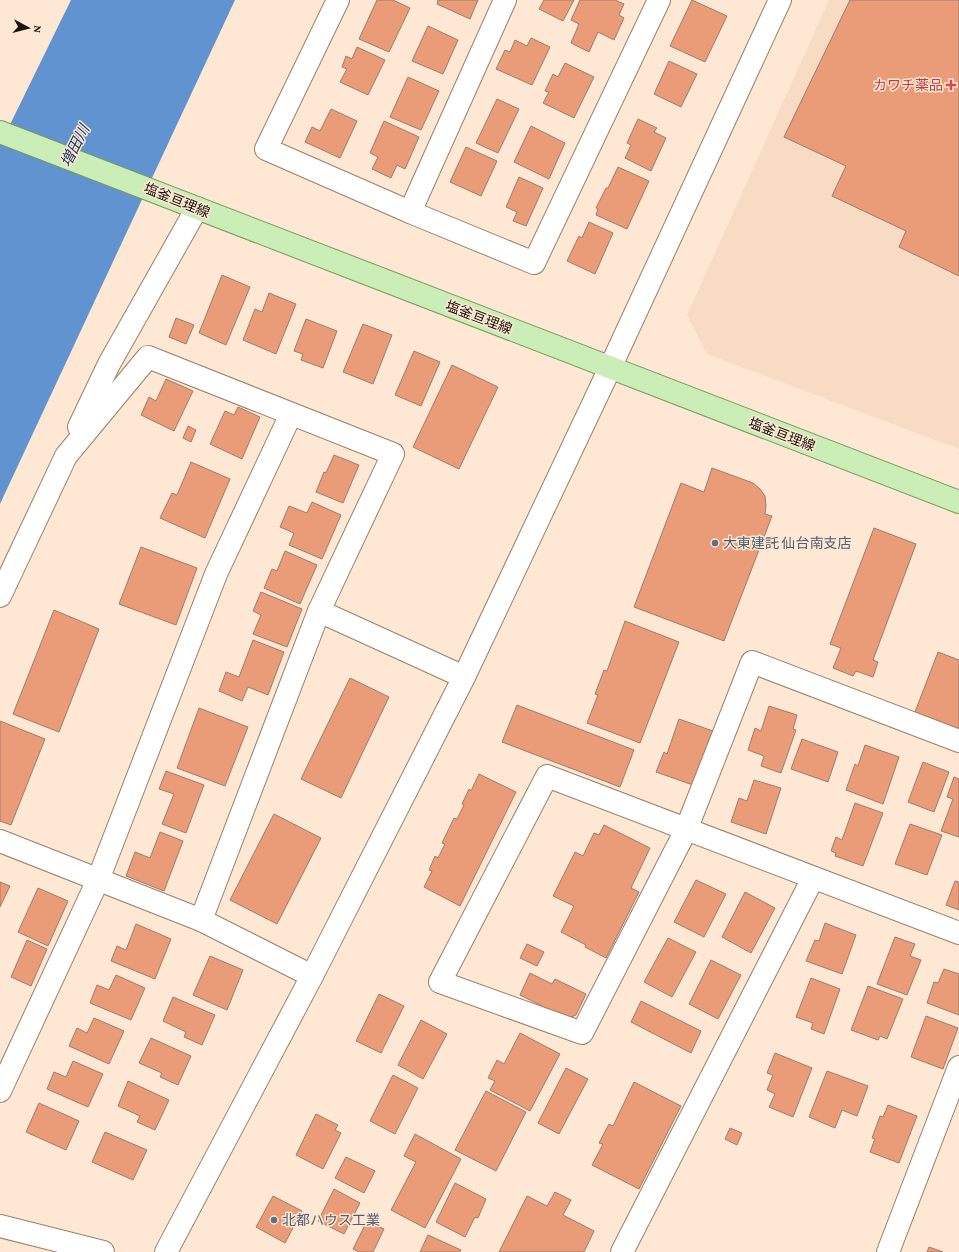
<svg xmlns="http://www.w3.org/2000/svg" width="959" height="1252" viewBox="0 0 959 1252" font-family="'Crimson Pro','Noto Sans JP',serif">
<rect width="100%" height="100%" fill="#fee8d3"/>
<path fill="#f7dbc2" d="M 829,0 L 959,0 L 959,449 L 707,354 L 687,315 Z"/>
<path fill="#6093d0" d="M 71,0 L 235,0 L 0,504 L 0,145 Z"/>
<g fill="#ea9b77" stroke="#9d7c6d">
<path d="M 377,0 L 393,0 L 410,8 L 389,52 L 359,39 Z"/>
<path d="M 438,0 L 478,0 L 470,19 L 437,4 Z"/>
<path d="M 544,0 L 574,0 L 563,21 L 539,9 Z"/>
<path d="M 580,0 L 615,0 L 624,4 L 619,15 L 624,18 L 614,40 L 598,32 L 589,52 L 571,43 L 579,24 L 571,20 Z"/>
<path d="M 692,0 L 727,16 L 705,62 L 670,46 Z"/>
<path d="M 850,0 L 959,0 L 959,276 L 899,247 L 906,231 L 832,196 L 846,166 L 784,137 Z"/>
<path d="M 428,26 L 458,40 L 443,74 L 412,61 Z"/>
<path d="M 531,38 L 550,47 L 532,85 L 496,69 L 505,50 L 510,52 L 515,40 L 527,46 Z"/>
<path d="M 357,47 L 385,60 L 368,95 L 340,82 L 347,69 L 342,67 L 346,56 L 352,59 Z"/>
<path d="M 669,61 L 697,74 L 681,107 L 654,94 Z"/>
<path d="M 565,63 L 594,77 L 574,118 L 543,103 L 549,92 L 545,91 L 553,74 L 558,77 Z"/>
<path d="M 408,77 L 439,91 L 421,130 L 390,117 Z"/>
<path d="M 497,99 L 519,109 L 498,153 L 476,143 Z"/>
<path d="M 331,109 L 357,121 L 340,158 L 305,142 L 312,127 L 320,131 Z"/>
<path d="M 638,119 L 657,128 L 654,132 L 666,138 L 651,171 L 625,158 L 631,145 L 627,143 Z"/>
<path d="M 384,121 L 419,137 L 405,169 L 397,165 L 391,178 L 372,169 L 378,157 L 370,153 Z"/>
<path d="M 531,126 L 565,143 L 549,179 L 514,162 Z"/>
<path d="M 466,147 L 497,161 L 481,196 L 450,182 Z"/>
<path d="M 618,167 L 649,181 L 627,229 L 596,215 L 598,209 L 596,208 L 606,188 L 608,188 Z"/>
<path d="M 519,177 L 543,188 L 526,226 L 513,221 L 517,212 L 506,207 Z"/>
<path d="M 589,222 L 613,233 L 595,274 L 567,261 L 579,236 L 582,238 Z"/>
<path d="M 222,275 L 250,287 L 226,345 L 199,333 Z"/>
<path d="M 269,293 L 296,304 L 276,354 L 243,340 L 255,309 L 262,312 Z"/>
<path d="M 176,318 L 194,325 L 186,344 L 169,337 Z"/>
<path d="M 306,319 L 337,331 L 323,368 L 301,360 L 303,354 L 294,351 Z"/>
<path d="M 363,324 L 392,335 L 373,384 L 343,372 Z"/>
<path d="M 414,351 L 440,362 L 421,406 L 395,395 Z"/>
<path d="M 452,365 L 498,387 L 459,469 L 413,447 Z"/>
<path d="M 166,379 L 193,391 L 174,431 L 141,415 L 149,397 L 156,401 Z"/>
<path d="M 238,407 L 260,417 L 242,459 L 210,444 L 225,411 L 234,415 Z"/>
<path d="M 188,426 L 196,430 L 191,442 L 183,438 Z"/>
<path d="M 334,455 L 359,465 L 343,503 L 316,492 L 324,472 L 326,473 Z"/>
<path d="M 191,462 L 230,479 L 205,538 L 160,518 L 172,493 L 177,495 Z"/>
<path d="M 712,468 L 753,483 L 760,489 L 765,496 L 766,506 L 765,514 L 772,516 L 724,641 L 634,607 L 681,483 L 704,492 Z"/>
<path d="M 312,502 L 341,515 L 322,559 L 289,545 L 294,533 L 280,527 L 289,506 L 307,513 Z"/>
<path d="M 874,528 L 916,544 L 873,660 L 878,662 L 873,677 L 856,671 L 853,676 L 833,668 L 841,648 L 830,644 Z"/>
<path d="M 141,547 L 197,568 L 176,625 L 119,604 Z"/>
<path d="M 285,551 L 317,565 L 300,604 L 264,588 L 272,569 L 277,571 Z"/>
<path d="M 261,592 L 302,609 L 287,647 L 253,634 L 261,615 L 253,611 Z"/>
<path d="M 54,610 L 99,629 L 59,732 L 13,714 Z"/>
<path d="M 625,621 L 679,642 L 640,743 L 587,723 L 598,695 L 595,694 L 604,670 L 607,671 Z"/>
<path d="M 253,640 L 284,652 L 268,695 L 248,687 L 242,701 L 219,691 L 226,672 L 239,677 Z"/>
<path d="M 938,652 L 959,660 L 959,729 L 915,712 Z"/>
<path d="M 350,678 L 389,697 L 341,798 L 301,779 Z"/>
<path d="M 517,705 L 634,750 L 620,787 L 502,742 Z"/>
<path d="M 769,706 L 797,715 L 793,729 L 796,730 L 781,773 L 761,766 L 764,756 L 748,750 L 755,728 L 761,731 Z"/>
<path d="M 199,708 L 248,727 L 225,786 L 177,768 Z"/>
<path d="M 679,719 L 713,731 L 693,785 L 656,772 L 664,752 L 667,754 Z"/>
<path d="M 0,721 L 45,739 L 11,825 L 0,821 Z"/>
<path d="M 802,739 L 838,752 L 828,782 L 791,769 Z"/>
<path d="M 865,745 L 899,757 L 883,804 L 846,790 L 855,764 L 858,766 Z"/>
<path d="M 923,762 L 949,772 L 934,812 L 908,802 Z"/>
<path d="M 166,771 L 204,785 L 186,833 L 162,824 L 174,794 L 159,789 Z"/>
<path d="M 479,774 L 516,792 L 460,906 L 424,887 L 432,871 L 429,870 L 435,856 L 438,858 L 445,844 L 442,843 L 454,818 L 457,819 L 464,805 L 462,804 L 469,789 L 471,791 Z"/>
<path d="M 954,777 L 959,779 L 959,837 L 941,831 L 953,799 L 947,797 Z"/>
<path d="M 754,780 L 781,788 L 766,834 L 731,822 L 739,798 L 747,801 Z"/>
<path d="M 855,803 L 883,813 L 863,866 L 835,856 L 836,853 L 831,851 L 836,837 L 842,840 Z"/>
<path d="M 274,814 L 321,838 L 277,924 L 230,900 Z"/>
<path d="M 910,824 L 942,835 L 927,875 L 895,864 Z"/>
<path d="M 604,825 L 650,848 L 631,888 L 639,892 L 606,958 L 585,947 L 586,945 L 561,932 L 574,906 L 553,896 L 575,852 L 583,856 L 594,833 L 599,835 Z"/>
<path d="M 160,832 L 183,841 L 164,891 L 126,876 L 135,852 L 150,858 Z"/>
<path d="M 696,880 L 726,894 L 704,937 L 674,922 Z"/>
<path d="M 955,881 L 959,882 L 959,910 L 946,905 Z"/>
<path d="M 0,882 L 10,886 L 0,907 Z"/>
<path d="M 38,888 L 68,901 L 48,946 L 18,932 Z"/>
<path d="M 745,892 L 775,908 L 751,953 L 722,937 Z"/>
<path d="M 825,923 L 856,935 L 842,974 L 806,961 L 815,940 L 819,941 Z"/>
<path d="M 136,924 L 171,939 L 155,979 L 111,961 L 117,946 L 126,950 Z"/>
<path d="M 895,937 L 915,944 L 910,956 L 921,960 L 907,995 L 877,984 Z"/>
<path d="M 668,938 L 696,952 L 672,997 L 644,982 Z"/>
<path d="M 27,940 L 47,949 L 31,986 L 11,977 Z"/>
<path d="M 527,944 L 544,952 L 537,966 L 520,958 Z"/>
<path d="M 210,956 L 243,970 L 227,1010 L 193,995 Z"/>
<path d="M 711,960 L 741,975 L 718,1019 L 689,1004 Z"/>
<path d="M 944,969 L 959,974 L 959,1015 L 927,1003 L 934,982 L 938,983 Z"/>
<path d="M 530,973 L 552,984 L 555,979 L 586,994 L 576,1015 L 562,1021 L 540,1011 L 542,1006 L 520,995 Z"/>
<path d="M 116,975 L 145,988 L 131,1020 L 90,1003 L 97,985 L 109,990 Z"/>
<path d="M 811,978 L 840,989 L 824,1034 L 811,1029 L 813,1023 L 796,1017 Z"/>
<path d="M 868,986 L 903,999 L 887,1039 L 880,1036 L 878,1040 L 851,1030 Z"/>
<path d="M 379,994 L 404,1006 L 381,1053 L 356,1041 Z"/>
<path d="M 173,997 L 215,1015 L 202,1045 L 184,1037 L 186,1032 L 163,1021 Z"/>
<path d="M 641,1001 L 701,1031 L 691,1053 L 631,1022 Z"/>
<path d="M 926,1016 L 958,1028 L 943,1069 L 911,1057 Z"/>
<path d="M 94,1018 L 124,1031 L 109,1064 L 69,1046 L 77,1028 L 87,1033 Z"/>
<path d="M 421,1020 L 447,1034 L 423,1079 L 398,1065 Z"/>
<path d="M 520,1033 L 560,1054 L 530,1111 L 490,1090 L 495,1081 L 488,1078 L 497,1060 L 504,1064 Z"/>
<path d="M 151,1038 L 191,1056 L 178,1085 L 160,1077 L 162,1073 L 139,1063 Z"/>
<path d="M 775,1053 L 812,1068 L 793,1117 L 769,1107 L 775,1094 L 767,1090 L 773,1075 L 767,1073 Z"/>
<path d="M 73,1061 L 103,1074 L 88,1107 L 47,1089 L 54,1072 L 66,1077 Z"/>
<path d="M 566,1068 L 588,1079 L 559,1134 L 538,1123 Z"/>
<path d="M 827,1071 L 868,1086 L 857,1116 L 842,1110 L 835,1128 L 809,1117 Z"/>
<path d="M 393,1075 L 418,1088 L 395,1134 L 370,1121 Z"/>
<path d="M 128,1081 L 169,1100 L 155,1130 L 137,1122 L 140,1116 L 118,1106 Z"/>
<path d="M 634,1082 L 681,1106 L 639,1189 L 592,1165 L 603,1144 L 599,1143 L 609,1124 L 613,1126 Z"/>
<path d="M 486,1091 L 526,1112 L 496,1171 L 455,1150 Z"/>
<path d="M 39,1103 L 79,1121 L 66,1150 L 26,1132 Z"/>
<path d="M 888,1105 L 917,1116 L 899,1163 L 870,1152 L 875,1139 L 872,1138 L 880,1116 L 883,1117 Z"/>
<path d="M 316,1114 L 338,1125 L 335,1130 L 341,1133 L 323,1169 L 296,1155 Z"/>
<path d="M 730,1128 L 742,1133 L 737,1145 L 725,1139 Z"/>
<path d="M 105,1132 L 147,1150 L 133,1180 L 92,1162 Z"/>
<path d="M 415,1134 L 461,1159 L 425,1228 L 391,1210 L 416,1162 L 404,1156 Z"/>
<path d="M 346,1157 L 375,1171 L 364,1193 L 335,1178 Z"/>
<path d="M 455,1183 L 486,1199 L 478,1218 L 475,1217 L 465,1237 L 436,1222 Z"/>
<path d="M 334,1189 L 360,1203 L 344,1234 L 318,1221 Z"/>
<path d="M 555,1192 L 571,1200 L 563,1215 L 594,1231 L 584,1252 L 499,1252 L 527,1196 L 547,1206 Z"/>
<path d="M 273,1196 L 302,1211 L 285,1243 L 256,1227 Z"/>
<path d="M 367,1221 L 384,1229 L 373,1252 L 359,1252 L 353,1249 Z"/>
<path d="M 428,1235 L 461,1250 L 460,1252 L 420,1252 Z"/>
<path d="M 929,1247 L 943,1252 L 927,1252 Z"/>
</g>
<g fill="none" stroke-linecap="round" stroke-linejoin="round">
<g stroke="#998067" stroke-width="24">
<g id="minor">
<path d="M 338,0 L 266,149 L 410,212 L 534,263 L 659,0"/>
<path d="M 410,212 L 505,0"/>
<path d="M 79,427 L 109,364 L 197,208"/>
<path d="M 0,596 L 66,456 L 148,357 L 393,454 L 319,611 L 464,677"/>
<path d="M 959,741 L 752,662 L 686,830 L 582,1033 L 440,982 L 547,776 L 959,933"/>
<path d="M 0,841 L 201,920 L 312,976"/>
<path d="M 201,920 L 319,611"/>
<path d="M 0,1091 L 98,880 L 216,574 L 291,414"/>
<path d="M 0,1226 L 103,1252"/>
<path d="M 166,1252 L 312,976 L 464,677 L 610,368 L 780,0"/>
<path d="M 622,1252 L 813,878"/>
<path d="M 888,1252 L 959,1067"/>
</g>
</g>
<g stroke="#789a5d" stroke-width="24">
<path id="major" d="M 0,132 L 959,502"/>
</g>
<use href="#minor" stroke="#fff" stroke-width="22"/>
<use href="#major" stroke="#cbeeb9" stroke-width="22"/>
</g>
<path fill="#e0444e" stroke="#fee8d3" stroke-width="1.5" d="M949 79h4v4h4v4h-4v4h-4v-4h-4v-4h4z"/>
<g fill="#5c6f8a" stroke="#fee8d3" stroke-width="1.5">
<circle cx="715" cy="543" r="4"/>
<circle cx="274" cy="1220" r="4"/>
</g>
<g text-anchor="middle" stroke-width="3" stroke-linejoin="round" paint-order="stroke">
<g font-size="14" fill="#be3a42" stroke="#fee8d3" text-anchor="end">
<text x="943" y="90">カワチ薬品</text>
</g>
<g font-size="14" fill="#1c1209" stroke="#fee8d3">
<text transform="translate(177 200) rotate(22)" y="5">塩釜亘理線</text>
<text transform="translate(479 317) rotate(21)" y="5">塩釜亘理線</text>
<text transform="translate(782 434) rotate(21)" y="5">塩釜亘理線</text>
</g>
<g font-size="14" fill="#4e5e75" stroke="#fee8d3" text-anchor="start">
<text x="723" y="548">大東建託 仙台南支店</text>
<text x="282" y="1225">北都ハウス工業</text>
</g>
<g font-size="15" font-style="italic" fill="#14375f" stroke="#fee8d3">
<text transform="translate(75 146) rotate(-63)" y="5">増田川</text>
</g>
</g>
<g transform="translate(28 28) rotate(97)" stroke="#fee8d3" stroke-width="3" paint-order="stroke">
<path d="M0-3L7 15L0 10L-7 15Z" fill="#1c1209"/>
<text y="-6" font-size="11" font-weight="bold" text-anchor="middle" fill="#1c1209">N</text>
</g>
</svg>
